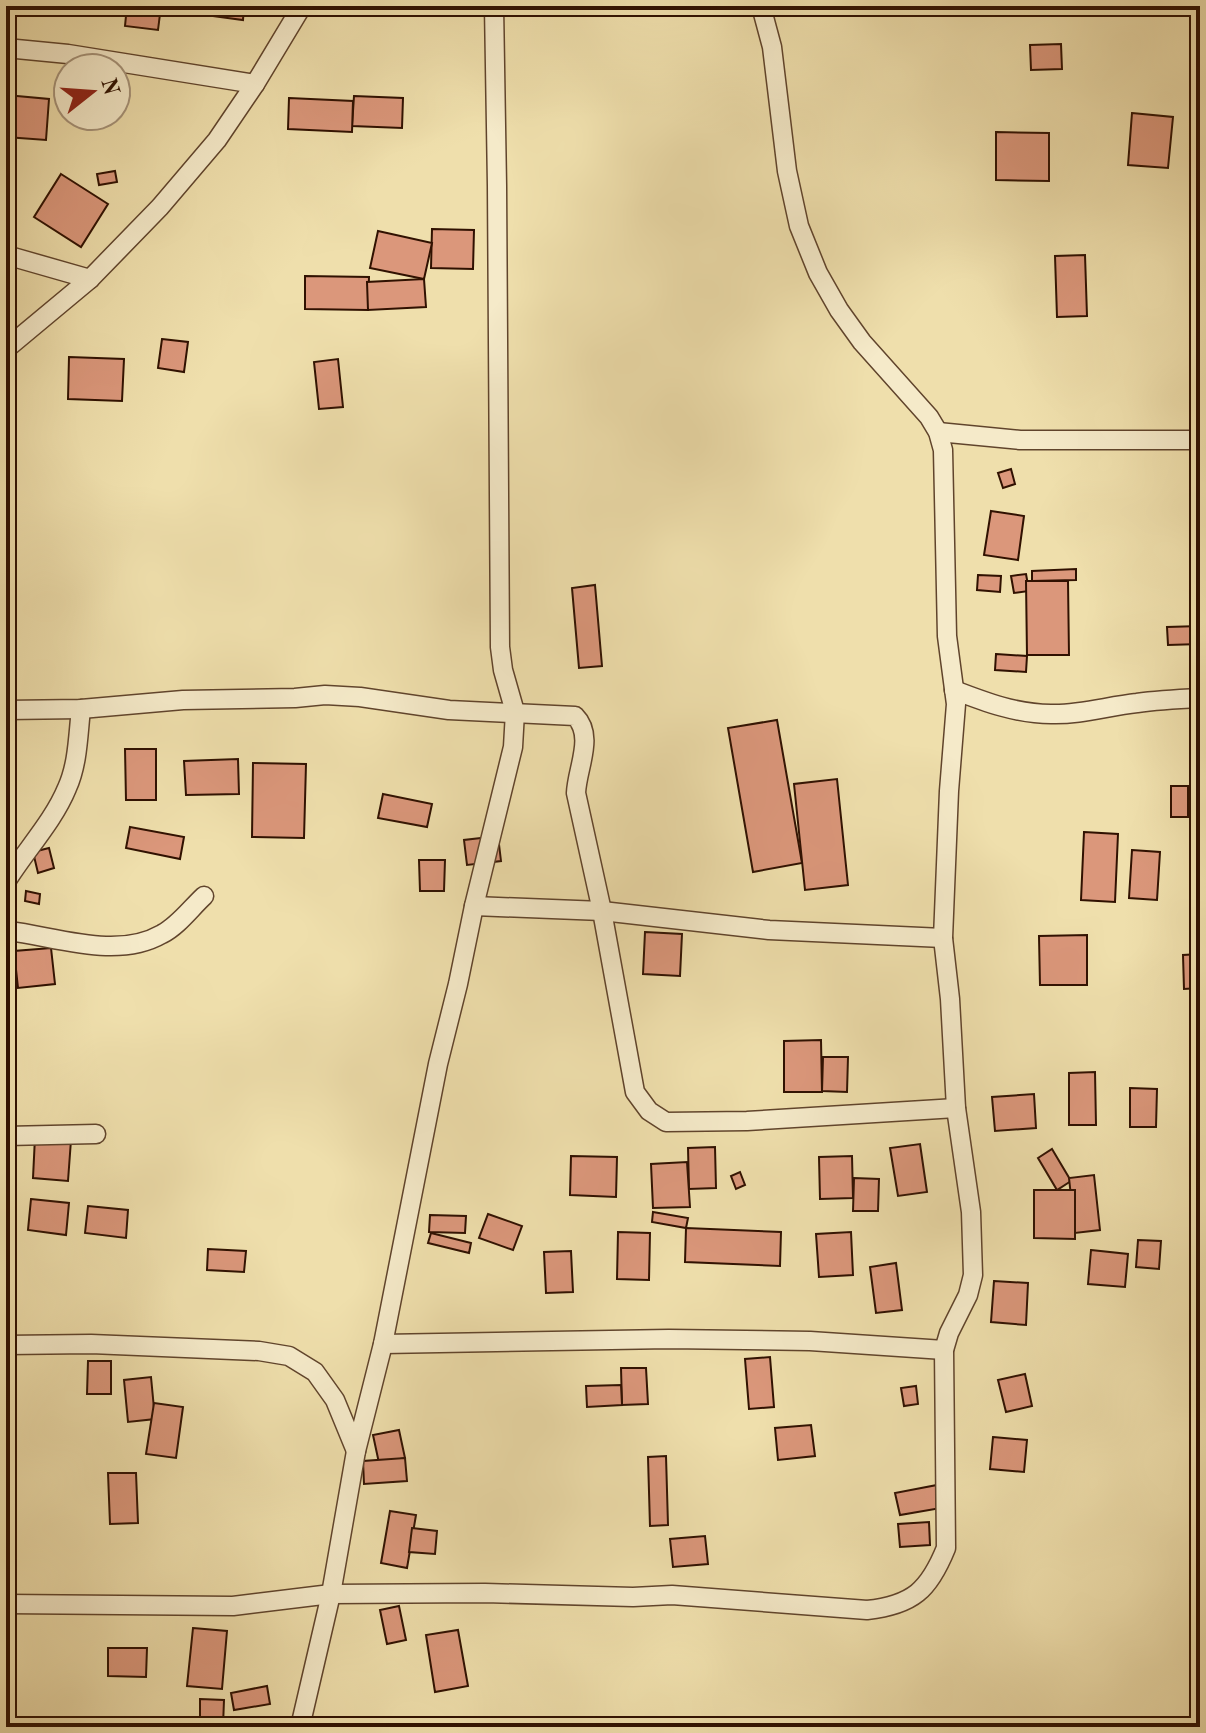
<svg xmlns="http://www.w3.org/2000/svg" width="1206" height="1733" viewBox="0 0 1206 1733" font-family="'Old Standard TT',serif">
<rect width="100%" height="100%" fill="#efdfac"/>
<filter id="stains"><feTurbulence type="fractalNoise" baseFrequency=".0025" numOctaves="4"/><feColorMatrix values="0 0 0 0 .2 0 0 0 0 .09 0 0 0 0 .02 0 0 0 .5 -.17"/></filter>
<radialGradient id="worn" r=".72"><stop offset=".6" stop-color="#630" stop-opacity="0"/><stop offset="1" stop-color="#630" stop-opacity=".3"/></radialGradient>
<g fill="#db977b" stroke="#301101" stroke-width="2">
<path d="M 127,6 L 161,6 L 158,30 L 125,26 Z"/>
<path d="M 213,6 L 244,6 L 243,20 L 212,16 Z"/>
<path d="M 1061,44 L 1062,69 L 1031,70 L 1030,45 Z"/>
<path d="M 76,64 L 123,65 L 123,98 L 116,98 L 116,68 L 76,68 Z"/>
<path d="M 6,95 L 49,99 L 46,140 L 6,137 Z"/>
<path d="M 354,96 L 403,98 L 402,128 L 352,126 Z"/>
<path d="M 289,98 L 353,101 L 352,132 L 288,129 Z"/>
<path d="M 1132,113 L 1173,117 L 1168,168 L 1128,165 Z"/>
<path d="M 996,132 L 1049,133 L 1049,181 L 996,180 Z"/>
<path d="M 115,171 L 117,182 L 99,185 L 97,174 Z"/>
<path d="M 61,174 L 108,204 L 81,247 L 34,217 Z"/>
<path d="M 432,229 L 474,230 L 473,269 L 431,268 Z"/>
<path d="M 378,231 L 432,243 L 424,279 L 370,268 Z"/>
<path d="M 1085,255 L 1087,316 L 1057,317 L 1055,256 Z"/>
<path d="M 305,276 L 369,277 L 368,310 L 305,309 Z"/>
<path d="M 424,279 L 426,307 L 368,310 L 367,282 Z"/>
<path d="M 162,339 L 188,342 L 184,372 L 158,368 Z"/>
<path d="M 69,357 L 124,359 L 122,401 L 68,399 Z"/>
<path d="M 338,359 L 343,407 L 319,409 L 314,362 Z"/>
<path d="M 1011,469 L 1015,484 L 1003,488 L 998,473 Z"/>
<path d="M 991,511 L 1024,516 L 1018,560 L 984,555 Z"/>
<path d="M 1076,569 L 1076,580 L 1032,581 L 1032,571 Z"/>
<path d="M 1026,574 L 1029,591 L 1014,593 L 1011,576 Z"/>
<path d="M 978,575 L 1001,576 L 1000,592 L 977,590 Z"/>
<path d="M 1026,581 L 1068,581 L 1069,655 L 1027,655 Z"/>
<path d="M 595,585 L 602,666 L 579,668 L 572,588 Z"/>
<path d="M 1200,626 L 1200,644 L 1168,645 L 1167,627 Z"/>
<path d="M 996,654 L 1027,656 L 1026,672 L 995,670 Z"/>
<path d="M 777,720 L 802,863 L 753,872 L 728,728 Z"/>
<path d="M 125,749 L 156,749 L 156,800 L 126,800 Z"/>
<path d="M 238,759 L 239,794 L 186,795 L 184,761 Z"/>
<path d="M 253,763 L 306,764 L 304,838 L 252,837 Z"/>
<path d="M 837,779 L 848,885 L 805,890 L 794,784 Z"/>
<rect x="1171" y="786" width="17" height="31"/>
<path d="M 383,794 L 432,804 L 427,827 L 378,818 Z"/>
<path d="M 130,827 L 184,837 L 180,859 L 126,848 Z"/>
<path d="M 1084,832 L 1118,834 L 1115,902 L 1081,900 Z"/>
<path d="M 498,836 L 501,861 L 467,865 L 464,840 Z"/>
<path d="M 49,848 L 54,868 L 38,873 L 33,852 Z"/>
<path d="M 1132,850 L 1160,852 L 1157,900 L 1129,898 Z"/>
<path d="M 419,860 L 445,860 L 444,891 L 420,891 Z"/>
<path d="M 26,891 L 40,894 L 39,904 L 25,901 Z"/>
<path d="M 645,932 L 682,934 L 680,976 L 643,974 Z"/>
<path d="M 1087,935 L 1087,985 L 1040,985 L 1039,936 Z"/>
<path d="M 51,948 L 55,984 L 18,988 L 14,951 Z"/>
<path d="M 1200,954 L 1200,988 L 1184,989 L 1183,955 Z"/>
<path d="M 821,1040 L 822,1092 L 784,1092 L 784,1041 Z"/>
<path d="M 823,1057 L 848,1057 L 847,1092 L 822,1091 Z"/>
<path d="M 1095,1072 L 1096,1125 L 1069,1125 L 1069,1073 Z"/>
<path d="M 1130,1088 L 1157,1089 L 1156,1127 L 1130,1127 Z"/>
<path d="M 1034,1094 L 1036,1128 L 995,1131 L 992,1097 Z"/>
<path d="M 35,1137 L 71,1140 L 68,1181 L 33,1178 Z"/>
<path d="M 920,1144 L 927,1192 L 898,1196 L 890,1148 Z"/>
<path d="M 715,1147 L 716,1188 L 689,1189 L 688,1148 Z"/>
<path d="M 1052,1149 L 1071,1181 L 1057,1190 L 1038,1158 Z"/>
<path d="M 571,1156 L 617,1157 L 616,1197 L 570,1195 Z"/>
<path d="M 852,1156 L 853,1198 L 820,1199 L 819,1157 Z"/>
<path d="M 687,1162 L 690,1207 L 653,1208 L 651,1164 Z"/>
<path d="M 740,1172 L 745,1185 L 736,1189 L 731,1176 Z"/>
<path d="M 1094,1175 L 1100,1230 L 1075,1233 L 1069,1178 Z"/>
<path d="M 854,1178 L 879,1179 L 878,1211 L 853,1211 Z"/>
<path d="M 1034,1190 L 1075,1190 L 1075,1239 L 1034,1238 Z"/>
<path d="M 31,1199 L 69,1203 L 66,1235 L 28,1230 Z"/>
<path d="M 88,1206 L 128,1210 L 126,1238 L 85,1233 Z"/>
<path d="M 653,1212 L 688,1218 L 686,1228 L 652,1222 Z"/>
<path d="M 488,1214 L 522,1226 L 513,1250 L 479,1238 Z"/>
<path d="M 430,1215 L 466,1216 L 465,1233 L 429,1232 Z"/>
<path d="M 686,1228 L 781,1232 L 780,1266 L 685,1262 Z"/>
<path d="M 618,1232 L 650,1233 L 649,1280 L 617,1279 Z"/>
<path d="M 851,1232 L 853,1275 L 819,1277 L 816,1234 Z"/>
<path d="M 431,1233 L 471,1243 L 469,1253 L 428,1243 Z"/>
<path d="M 1138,1240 L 1161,1241 L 1159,1269 L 1136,1267 Z"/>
<path d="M 208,1249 L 246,1251 L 244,1272 L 207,1270 Z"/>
<path d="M 1091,1250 L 1128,1254 L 1125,1287 L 1088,1284 Z"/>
<path d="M 571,1251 L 573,1292 L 546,1293 L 544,1252 Z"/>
<path d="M 896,1263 L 902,1310 L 876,1313 L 870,1267 Z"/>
<path d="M 994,1281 L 1028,1283 L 1026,1325 L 991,1322 Z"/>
<path d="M 770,1357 L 774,1407 L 749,1409 L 745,1359 Z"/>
<path d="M 88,1361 L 111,1361 L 111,1394 L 87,1394 Z"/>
<path d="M 621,1368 L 646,1368 L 648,1404 L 622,1405 Z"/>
<path d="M 1025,1374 L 1032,1406 L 1006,1412 L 998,1380 Z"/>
<path d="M 151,1377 L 155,1419 L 128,1422 L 124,1380 Z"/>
<path d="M 621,1385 L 622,1405 L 587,1407 L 586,1386 Z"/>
<path d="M 916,1386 L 918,1404 L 904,1406 L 901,1388 Z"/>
<path d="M 154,1403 L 183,1407 L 176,1458 L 146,1454 Z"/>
<path d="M 811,1425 L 815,1456 L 778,1460 L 775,1428 Z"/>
<path d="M 399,1430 L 405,1458 L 379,1463 L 373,1435 Z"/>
<path d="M 993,1437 L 1027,1440 L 1024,1472 L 990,1469 Z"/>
<path d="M 666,1456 L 668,1525 L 650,1526 L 648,1457 Z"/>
<path d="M 405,1458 L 407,1481 L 364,1484 L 363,1461 Z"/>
<path d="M 108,1473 L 136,1473 L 138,1523 L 110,1524 Z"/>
<path d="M 937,1485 L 941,1508 L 900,1515 L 895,1493 Z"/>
<path d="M 390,1511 L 416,1515 L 407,1568 L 381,1563 Z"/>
<path d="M 929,1522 L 930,1545 L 900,1547 L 898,1524 Z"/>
<path d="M 412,1528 L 437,1531 L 435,1554 L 409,1552 Z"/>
<path d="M 705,1536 L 708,1564 L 673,1567 L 670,1539 Z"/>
<path d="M 399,1606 L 406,1640 L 387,1644 L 380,1610 Z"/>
<path d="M 193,1628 L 227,1631 L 222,1689 L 187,1686 Z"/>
<path d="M 458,1630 L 468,1686 L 435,1692 L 426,1635 Z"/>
<path d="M 108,1648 L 147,1648 L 146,1677 L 108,1676 Z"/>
<path d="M 267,1686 L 270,1704 L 234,1710 L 231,1693 Z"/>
<path d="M 200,1699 L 224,1700 L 223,1726 L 200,1725 Z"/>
</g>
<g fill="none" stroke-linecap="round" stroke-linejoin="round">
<g stroke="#60442c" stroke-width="21">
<g id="minor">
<path d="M 6,48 L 68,54 L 255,84"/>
<path d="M 6,255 L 90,279"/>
<path d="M 6,349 L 90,279 L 160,207 L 217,140 L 255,84 L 302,6"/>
<path d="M 938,432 L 1020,440 L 1200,440"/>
<path d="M 954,690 C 985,702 1017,714 1051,714 C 1081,715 1108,706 1137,703 C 1158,700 1179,699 1200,698"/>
<path d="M 6,710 L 81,709 L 183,700 L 295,698 L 325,695 L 360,697 L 449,710 L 575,716 C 595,736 577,768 576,793 L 602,911 L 635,1092 L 649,1111 L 666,1122 L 747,1121 L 956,1108"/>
<path d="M 6,882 C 25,851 53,822 67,788 C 78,764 78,735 81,709"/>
<path d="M 474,906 L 602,911 L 769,930 L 943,938"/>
<path d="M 6,928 L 9,931 C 57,937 117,960 162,934 C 178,926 191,908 204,896"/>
<path d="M 6,1136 L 96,1134"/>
<path d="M 383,1344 L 669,1339 L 810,1341 L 944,1350"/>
<path d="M 6,1345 L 91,1344 L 259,1351 L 289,1356 L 315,1372 L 335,1400 L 356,1451"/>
<path d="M 6,1604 L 233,1606 L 331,1594 L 485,1593 L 633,1597 L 672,1595 L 867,1610 C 913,1605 929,1590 946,1548 L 944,1350 L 949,1333 L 968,1295 L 973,1275 L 971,1212 L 956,1108 L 950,999 L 943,938 L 949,791 L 956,704 L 947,636 L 943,450 L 938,432 L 929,417 L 862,342 L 839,310 L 818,273 L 799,226 L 787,171 L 772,47 L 761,6"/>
<path d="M 300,1727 L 331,1594 L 356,1451 L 383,1344 L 438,1064 L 458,984 L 474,906 L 513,747 L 515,712 L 503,670 L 500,647 L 497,186 L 494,6"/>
</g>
</g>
<use href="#minor" stroke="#f5eac9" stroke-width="18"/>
</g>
<rect width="1206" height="1733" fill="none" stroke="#efdfac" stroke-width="32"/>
<rect x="8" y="8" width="1190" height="1717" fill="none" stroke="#301101" stroke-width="4"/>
<rect x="16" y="16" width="1174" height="1701" fill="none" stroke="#301101" stroke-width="2"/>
<g transform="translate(92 92) rotate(73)"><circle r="38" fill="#f5eac9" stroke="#a69379" stroke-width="2"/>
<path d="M0-6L14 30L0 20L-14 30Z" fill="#8f2418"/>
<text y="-12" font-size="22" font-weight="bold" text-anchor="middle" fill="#301101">N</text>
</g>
<rect width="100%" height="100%" filter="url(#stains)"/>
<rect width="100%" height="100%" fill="url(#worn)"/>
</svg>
